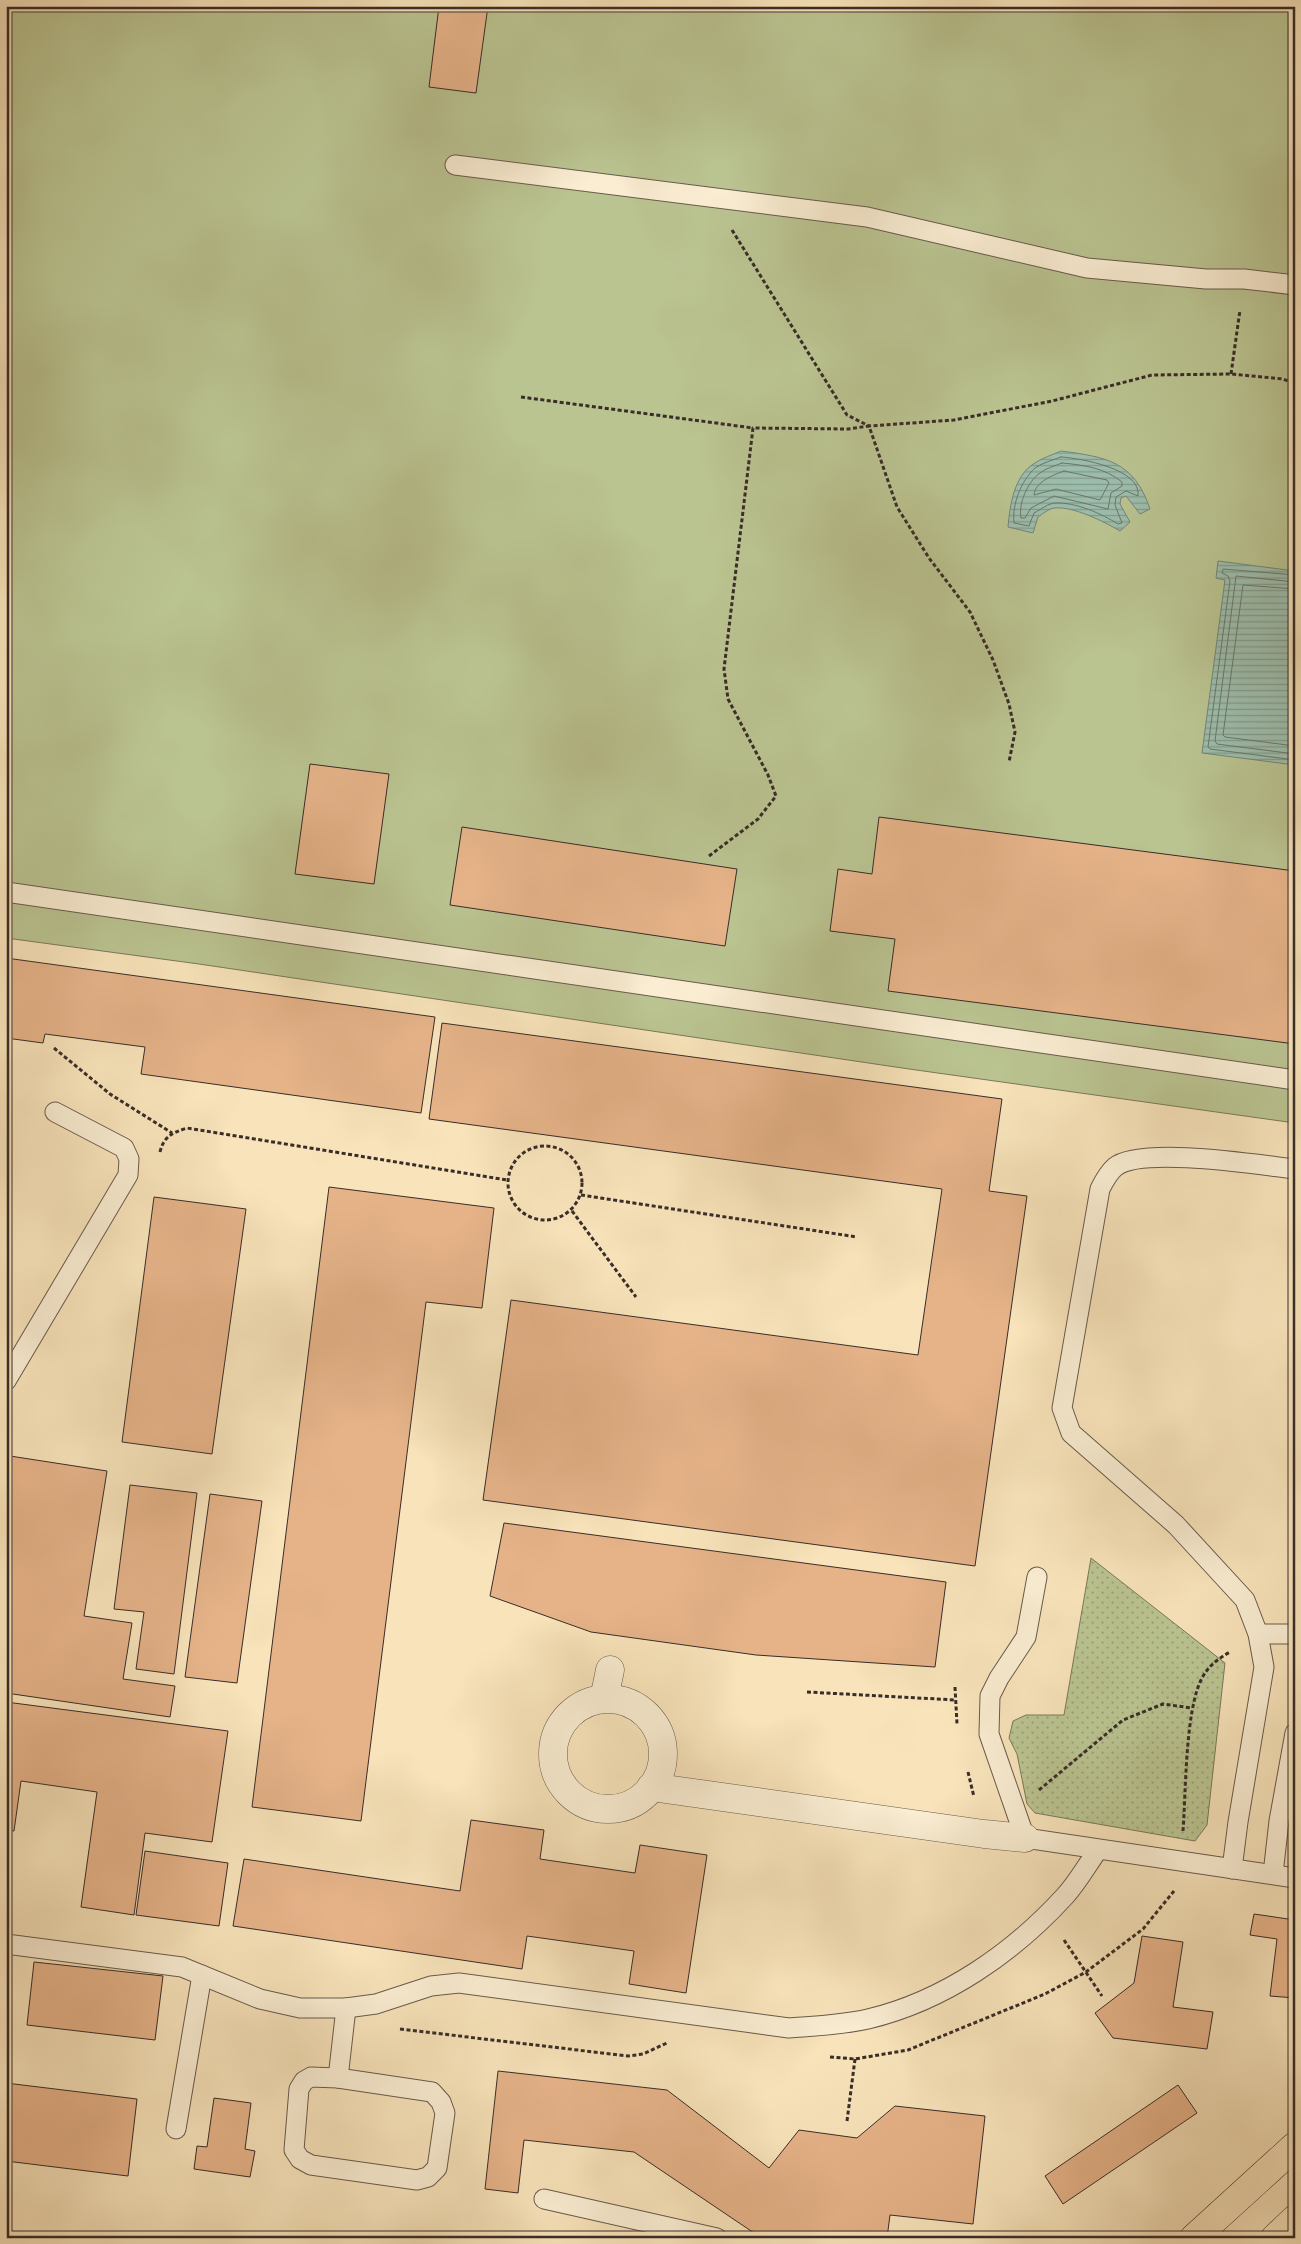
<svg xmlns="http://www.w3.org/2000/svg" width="1301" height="2244" viewBox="0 0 1301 2244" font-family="'IM FELL Double Pica',serif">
<defs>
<pattern id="grass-dots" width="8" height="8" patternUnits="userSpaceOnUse" patternTransform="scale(1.25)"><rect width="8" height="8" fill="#bac491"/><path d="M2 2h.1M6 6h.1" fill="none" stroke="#98a076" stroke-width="1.8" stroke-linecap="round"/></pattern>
<pattern id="water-rules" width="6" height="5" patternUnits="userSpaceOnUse" patternTransform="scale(1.25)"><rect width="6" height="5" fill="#9dbead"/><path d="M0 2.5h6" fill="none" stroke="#819b8d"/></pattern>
</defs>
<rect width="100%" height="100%" fill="#f8e3ba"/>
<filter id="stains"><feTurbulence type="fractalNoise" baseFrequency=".004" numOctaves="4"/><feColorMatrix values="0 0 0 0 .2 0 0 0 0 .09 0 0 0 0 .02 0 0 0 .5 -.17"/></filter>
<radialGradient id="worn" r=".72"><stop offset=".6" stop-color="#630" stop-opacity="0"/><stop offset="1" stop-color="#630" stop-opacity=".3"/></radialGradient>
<path fill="url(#grass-dots)" stroke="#7a785c" d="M 1091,1558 L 1225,1663 L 1207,1825 L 1195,1841 L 1035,1813 L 1027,1804 L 1017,1754 L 1009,1738 L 1013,1721 L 1026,1715 L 1064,1715 Z"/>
<path fill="#bac491" stroke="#7a785c" d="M 6,6 L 1295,6 L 1295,1123 L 909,1069 L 199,964 L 6,938 Z"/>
<g fill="url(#water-rules)" stroke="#758478">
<path d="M 1061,451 C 1106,457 1134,461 1150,509 L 1140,514 L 1126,496 L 1121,498 L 1120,504 L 1130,522 L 1120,531 C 1105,522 1073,506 1055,508 C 1050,508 1042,514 1038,517 L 1033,533 L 1008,527 C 1010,505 1014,475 1035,463 C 1042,458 1052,455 1061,451 Z"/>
<path d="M 1218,561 L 1295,571 L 1295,765 L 1202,753 L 1225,580 L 1216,578 Z"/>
</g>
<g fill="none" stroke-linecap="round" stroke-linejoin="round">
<g stroke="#6b766a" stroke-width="1">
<path d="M 1061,457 C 1080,458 1142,469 1138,496 L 1126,491 L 1116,497 L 1115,505 L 1122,523 L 1118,524 C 1102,514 1076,502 1055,503 C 1049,503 1040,510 1034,513 L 1029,526 L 1014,523 C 1012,504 1021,481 1035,468 C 1042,463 1053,460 1061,457 Z"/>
<path d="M 1062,463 C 1084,465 1105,468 1122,482 L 1122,486 L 1111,493 L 1108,509 L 1054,496 L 1031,508 L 1025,518 L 1021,518 C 1018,504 1028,481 1040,473 C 1046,468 1055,466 1062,463 Z"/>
<path d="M 1064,471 L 1107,480 L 1109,483 L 1100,500 L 1056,489 L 1034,495 C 1035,482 1053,475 1064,471 Z"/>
<path d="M 1295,575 L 1223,569 L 1222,573 L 1228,576 L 1230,581 L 1208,747 L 1210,749 L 1295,760"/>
<path d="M 1295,582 L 1236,576 L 1215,741 L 1217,744 L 1295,754"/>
<path d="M 1295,589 L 1243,585 L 1223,735 L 1225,737 L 1295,746"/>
</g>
</g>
<g fill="#e6b389" stroke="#392d28">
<path d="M 439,6 L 488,6 L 476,93 L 429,87 Z"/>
<path d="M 310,764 L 389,774 L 374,884 L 295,874 Z"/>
<path d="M 879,817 L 1295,871 L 1295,1044 L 888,991 L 895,939 L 830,931 L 838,869 L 872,874 Z"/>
<path d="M 462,827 L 737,869 L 725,946 L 450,905 Z"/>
<path d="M 6,958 L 435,1017 L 421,1113 L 141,1074 L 145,1047 L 45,1034 L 43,1043 L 6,1038 Z"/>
<path d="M 442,1023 L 1002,1099 L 989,1191 L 1027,1196 L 975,1566 L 483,1500 L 511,1300 L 918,1355 L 942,1189 L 429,1119 Z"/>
<path d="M 329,1187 L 494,1208 L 482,1308 L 426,1302 L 361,1821 L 252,1807 Z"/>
<path d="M 154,1197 L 246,1209 L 212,1454 L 122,1442 Z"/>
<path d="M 10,1456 L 107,1471 L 84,1616 L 132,1623 L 123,1679 L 175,1686 L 170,1717 L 6,1693 L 6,1479 Z"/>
<path d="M 130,1485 L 197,1493 L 174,1674 L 136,1669 L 144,1612 L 114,1609 Z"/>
<path d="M 210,1494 L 262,1501 L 237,1683 L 185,1677 Z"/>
<path d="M 504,1523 L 946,1582 L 935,1667 L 756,1655 L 591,1632 L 490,1596 Z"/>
<path d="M 6,1702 L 228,1731 L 212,1842 L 145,1833 L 134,1915 L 81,1907 L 97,1792 L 21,1781 L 14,1831 L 6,1830 Z"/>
<path d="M 471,1820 L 544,1830 L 540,1859 L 635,1873 L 640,1845 L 707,1855 L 686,1993 L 629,1984 L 634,1951 L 527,1936 L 522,1969 L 233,1926 L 244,1859 L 460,1891 Z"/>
<path d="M 145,1851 L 228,1863 L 219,1926 L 136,1915 Z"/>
<path d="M 1254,1914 L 1295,1920 L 1295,1998 L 1270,1996 L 1277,1939 L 1250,1935 Z"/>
<path d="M 1142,1936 L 1183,1942 L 1173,2007 L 1213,2012 L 1207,2049 L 1113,2038 L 1095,2013 L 1134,1983 Z"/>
<path d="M 34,1962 L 163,1976 L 155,2040 L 27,2025 Z"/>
<path d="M 498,2071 L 667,2090 L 769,2168 L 799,2130 L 857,2138 L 895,2106 L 985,2116 L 973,2224 L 890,2215 L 887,2238 L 779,2238 L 757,2235 L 634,2152 L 524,2140 L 518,2193 L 485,2189 Z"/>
<path d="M 6,2083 L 137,2099 L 128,2176 L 6,2161 Z"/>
<path d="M 1178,2085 L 1197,2113 L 1063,2204 L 1045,2176 Z"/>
<path d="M 214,2098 L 251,2103 L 245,2149 L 255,2151 L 250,2177 L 194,2169 L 197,2146 L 207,2147 Z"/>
<path d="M 34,2233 L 68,2238 L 34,2238 Z"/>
</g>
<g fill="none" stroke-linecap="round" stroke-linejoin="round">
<g stroke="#695a4c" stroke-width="21">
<g id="lane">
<path d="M 455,165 L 867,217 L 1087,268 L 1206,279 L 1244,279 L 1295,285"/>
<path d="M 6,892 L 1295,1080"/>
<path d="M 6,1381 L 128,1175 L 129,1159 L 124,1148 L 55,1112"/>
<path d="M 1037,1577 L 1026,1637 L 999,1678 L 990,1696 L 989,1734 L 1025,1838 L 1295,1878"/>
<path d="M 1258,1634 L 1295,1634"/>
<path d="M 1232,1869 L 1238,1822 L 1264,1667 L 1258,1634 L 1245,1600 L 1176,1525 L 1071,1433 L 1062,1408 L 1100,1189 C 1104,1181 1108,1173 1115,1167 C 1141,1146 1260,1165 1295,1169"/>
<path d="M 1273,1874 L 1279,1821 L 1295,1733"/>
<path d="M 6,1944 L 182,1967 L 260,1999 L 300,2008 L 346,2008 L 376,2004 L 431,1986 L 459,1983 L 789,2028 C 815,2026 842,2025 868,2019 C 944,2001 1013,1953 1065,1896 C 1077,1883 1087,1865 1098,1850"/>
<path d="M 311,2077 L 338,2078 L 432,2092 L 441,2102 L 445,2113 L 437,2168 L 428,2177 L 417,2180 L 311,2165 L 300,2159 L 294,2150 L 299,2089 L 304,2081 Z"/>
<path d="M 338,2078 L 346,2008"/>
<path d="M 176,2129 L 202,1975"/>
<path d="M 544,2199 L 717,2238"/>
</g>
</g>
<g stroke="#695a4c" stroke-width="29">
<g id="street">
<path d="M 604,1699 L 610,1670"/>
<circle cx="608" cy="1754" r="55"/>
<path d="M 651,1787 L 984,1834 L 1025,1838"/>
</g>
</g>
<g stroke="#392d28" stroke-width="29">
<g id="primary">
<path d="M 1194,2238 L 1295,2146"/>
<path d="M 1275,2238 L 1295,2219"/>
</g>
</g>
<g stroke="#392d28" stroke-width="3" stroke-dasharray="4 2.5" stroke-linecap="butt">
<path d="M 732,230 L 847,415 L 869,426 L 954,420 L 1052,401 L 1152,375 L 1231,374 L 1283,379 L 1295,384"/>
<path d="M 1231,374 L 1240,310"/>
<path d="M 521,397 L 753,428"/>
<path d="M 709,856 L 758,819 L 776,796 L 768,775 L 728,699 L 724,669 L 753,428 L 848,429 L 869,426 L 897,507 L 929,558 L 970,612 L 993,660 L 1009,704 L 1015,732 L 1009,762"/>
<path d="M 54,1048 L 110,1094 L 172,1133"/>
<circle cx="545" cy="1183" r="37"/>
<path d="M 160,1152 C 164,1136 172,1133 187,1128 L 507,1180"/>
<path d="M 581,1195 L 857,1237"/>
<path d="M 572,1211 L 636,1297"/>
<path d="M 955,1687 L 957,1724"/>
<path d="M 807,1692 L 956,1700"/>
<path d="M 968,1772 L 974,1797"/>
<path d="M 1039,1790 L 1123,1720 L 1163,1704 L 1192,1708"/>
<path d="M 1183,1831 C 1186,1792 1185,1710 1202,1678 C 1209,1665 1218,1659 1230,1652"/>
<path d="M 1064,1940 L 1102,1996"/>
<path d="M 400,2029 L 628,2056 L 643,2054 L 667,2043"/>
<path d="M 830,2057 L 855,2059 L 908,2050 L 1045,1994 L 1086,1972 L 1143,1929 L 1174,1891"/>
<path d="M 847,2121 L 855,2059"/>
</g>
<use href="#lane" stroke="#faedd2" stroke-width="19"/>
<use href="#street" stroke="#faedd2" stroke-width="28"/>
<use href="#primary" stroke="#f8e3ba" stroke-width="28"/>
</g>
<rect width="1301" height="2244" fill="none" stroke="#f8e3ba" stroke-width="25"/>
<rect x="8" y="8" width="1286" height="2229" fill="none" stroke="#392d28" stroke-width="2.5"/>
<rect x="12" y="12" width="1276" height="2219" fill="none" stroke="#392d28"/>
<rect width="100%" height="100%" filter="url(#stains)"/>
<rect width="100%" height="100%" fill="url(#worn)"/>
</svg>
